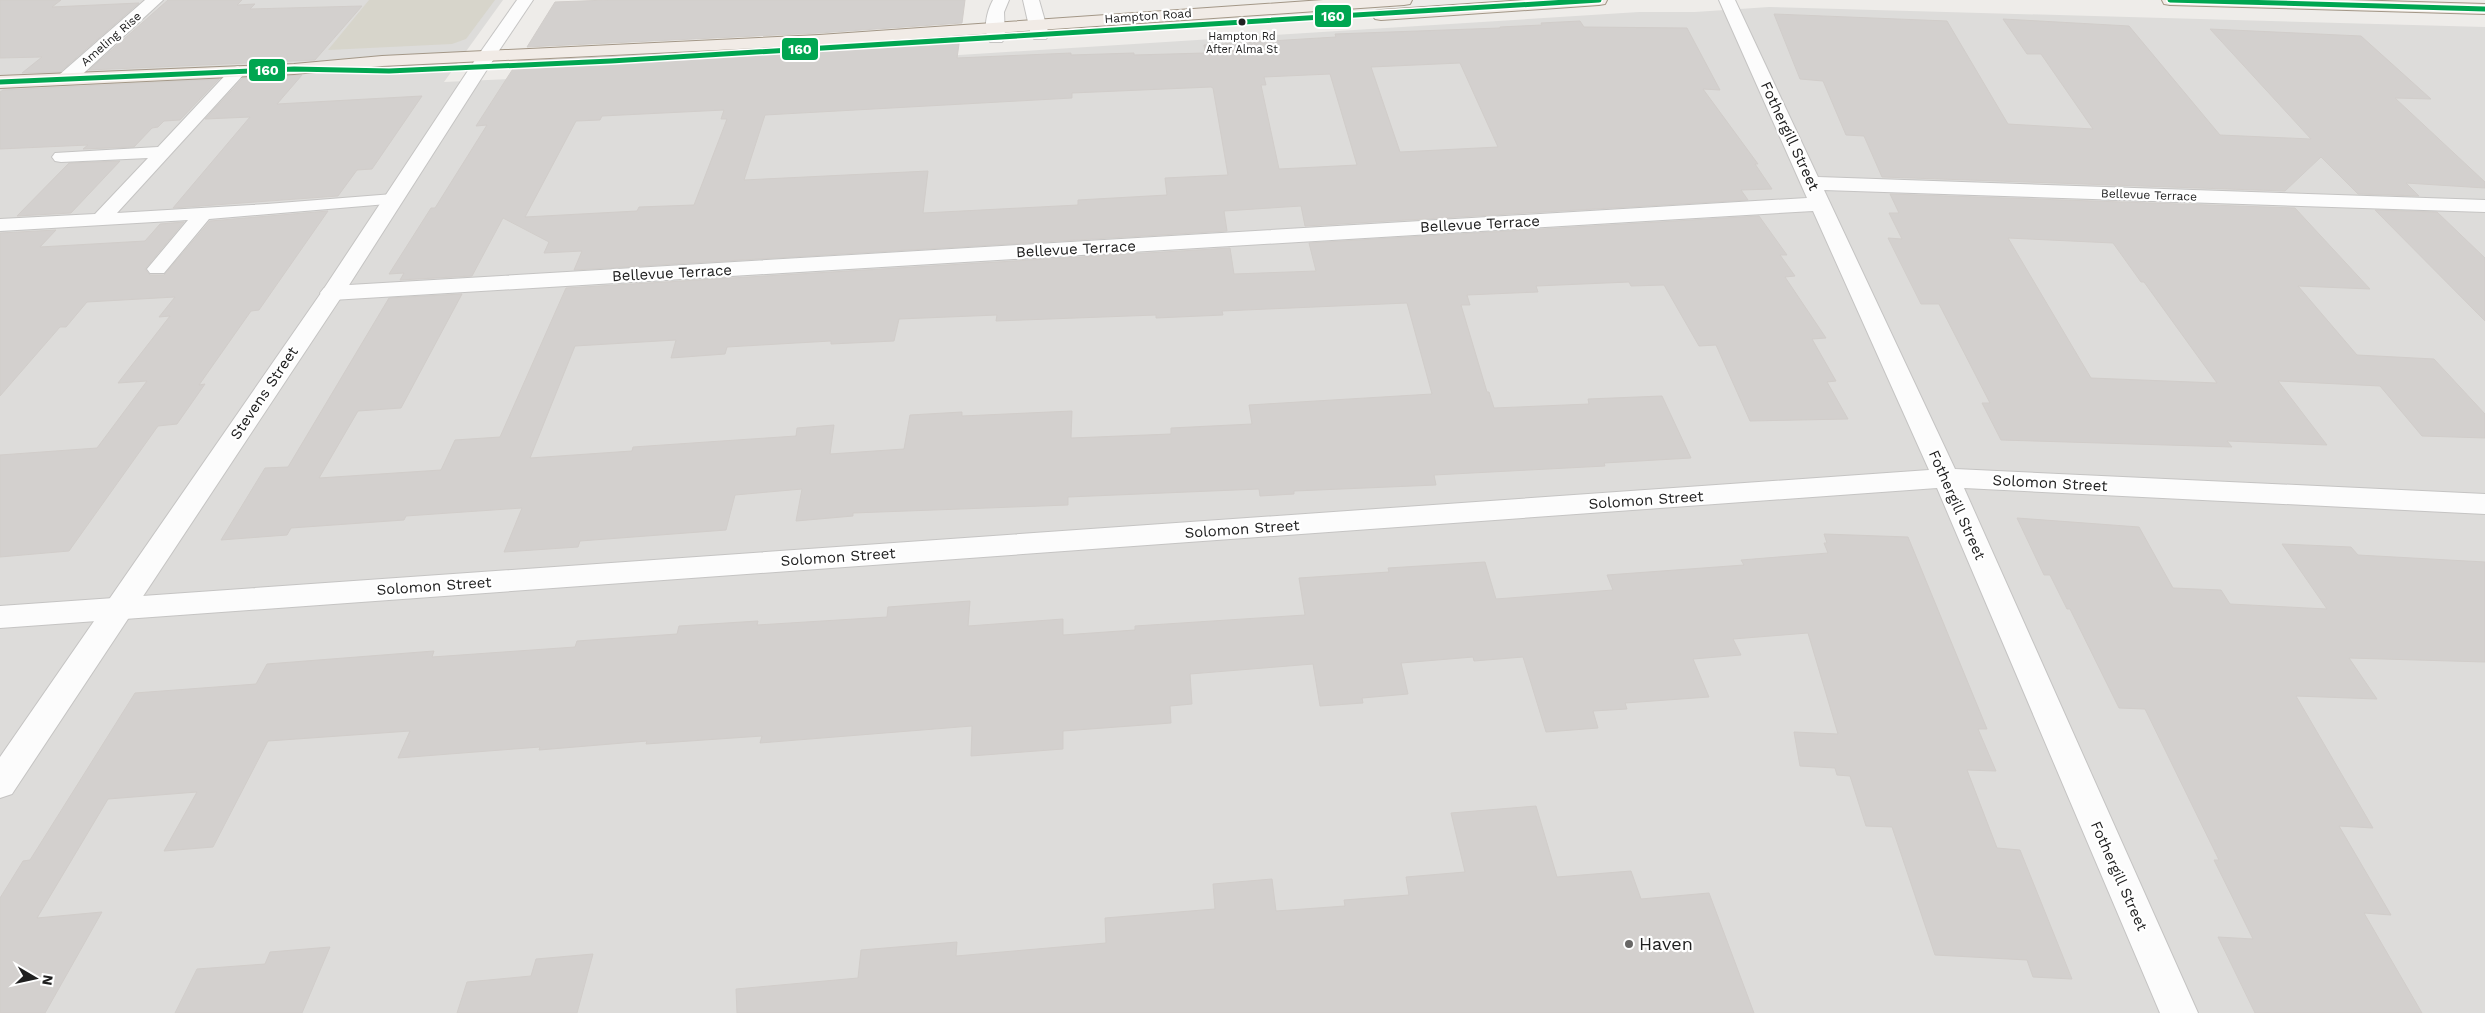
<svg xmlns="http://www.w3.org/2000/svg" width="2485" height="1013" viewBox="0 0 2485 1013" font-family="'Work Sans',sans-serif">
<rect width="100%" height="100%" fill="#eeece9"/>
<path fill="#dddcda" d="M 0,0 L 503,0 L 444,82 L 786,66 L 1639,12 L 1695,12 L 1769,7 L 2485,27 L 2485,1013 L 0,1013 Z"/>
<path fill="#d7d5cb" d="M 369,0 L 495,0 L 466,39 L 452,44 L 328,50 Z"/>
<g fill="#d3d0ce" stroke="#d1cdca" fill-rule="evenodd">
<path d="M 0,0 L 61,0 L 52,7 L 139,3 L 60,72 L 22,73 L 42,57 L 0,58 Z"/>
<path d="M 168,0 L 242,0 L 237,5 L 255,4 L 250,9 L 362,6 L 315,60 L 89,70 Z"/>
<path d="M 608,0 L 965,0 L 962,23 L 819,33 L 527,47 L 555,2 Z"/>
<path d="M 1774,14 L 1947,21 L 2008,124 L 2093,129 L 2041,54 L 2027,54 L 2003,19 L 2129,26 L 2220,135 L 2311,139 L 2210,29 L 2361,36 L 2431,99 L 2395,98 L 2485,182 L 2485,188 L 2406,183 L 2419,196 L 2358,194 L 2321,157 L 2285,191 L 1882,177 L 1864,136 L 1846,135 L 1823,81 L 1800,79 Z"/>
<path d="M 1580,21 L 1584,27 L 1687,28 L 1720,90 L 1703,89 L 1758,164 L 1755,164 L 1772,189 L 1741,190 L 1748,200 L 1305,226 L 1301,206 L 1224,211 L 1227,231 L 574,270 L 582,251 L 544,253 L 549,242 L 503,218 L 472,276 L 400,280 L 404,273 L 389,274 L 431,208 L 435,208 L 487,125 L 476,126 L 518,61 L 819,47 L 960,37 L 957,58 L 1071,53 L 1071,55 L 1134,53 L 1134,55 L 1205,53 L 1204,45 L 1336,37 L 1335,34 L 1500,28 L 1500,27 L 1542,25 L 1541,23 ZM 1460,63 L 1498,147 L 1400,152 L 1371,67 ZM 1330,74 L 1357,165 L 1279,169 L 1261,85 L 1266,85 L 1264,77 ZM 1211,87 L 1213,88 L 1228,175 L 1165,178 L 1167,195 L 1078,200 L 1078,205 L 923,213 L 928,171 L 744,180 L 765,115 L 1072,98 L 1072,93 ZM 724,110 L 721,119 L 727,119 L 694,205 L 639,207 L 637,211 L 525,217 L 576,121 L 600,120 L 602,116 Z"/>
<path d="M 302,75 L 277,104 L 422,96 L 372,169 L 357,170 L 338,196 L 173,208 L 250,117 L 205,119 L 243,78 Z"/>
<path d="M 219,79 L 180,120 L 164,121 L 158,127 L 152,128 L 134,147 L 83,149 L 88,145 L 0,149 L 0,92 L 3,90 Z"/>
<path d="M 120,161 L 71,213 L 17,216 L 69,163 Z"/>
<path d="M 1890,194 L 2295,208 L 2370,289 L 2298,286 L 2357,355 L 2434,359 L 2485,414 L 2485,438 L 2422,436 L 2380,386 L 2278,381 L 2327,445 L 2227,441 L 2232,447 L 2001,440 L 1982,403 L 1990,403 L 1939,304 L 1921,304 L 1888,238 L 1902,239 L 1889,213 L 1899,213 ZM 2008,238 L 2113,243 L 2141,282 L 2144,282 L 2217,383 L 2091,378 Z"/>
<path d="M 2375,210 L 2437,212 L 2485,258 L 2485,321 Z"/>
<path d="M 328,211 L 259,310 L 251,311 L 199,385 L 205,384 L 177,424 L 158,426 L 69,551 L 0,557 L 0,455 L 97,448 L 147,381 L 118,383 L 170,316 L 159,317 L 175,297 L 87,302 L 66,327 L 60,327 L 0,396 L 0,233 L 56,230 L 40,247 L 145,241 L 160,224 L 184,222 L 145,269 L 150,275 L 164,275 L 210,221 Z"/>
<path d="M 1759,216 L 1787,255 L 1780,255 L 1795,276 L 1785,277 L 1826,338 L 1812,339 L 1836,381 L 1827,382 L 1848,419 L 1750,421 L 1716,345 L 1699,346 L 1664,285 L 1631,286 L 1629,282 L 1536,286 L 1538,292 L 1467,295 L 1470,305 L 1461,305 L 1487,392 L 1489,392 L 1494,408 L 1589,404 L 1588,399 L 1662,396 L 1691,458 L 1604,463 L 1605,466 L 1434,475 L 1436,485 L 1294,491 L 1294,494 L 1260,496 L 1259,489 L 1068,497 L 1068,505 L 853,513 L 853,516 L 796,521 L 802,489 L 735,495 L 726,530 L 580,541 L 578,547 L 504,552 L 522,508 L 406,516 L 404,520 L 291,528 L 287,535 L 221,540 L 265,468 L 288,467 L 389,298 L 462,294 L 401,408 L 358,411 L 319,478 L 441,470 L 455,440 L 500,437 L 566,288 L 1230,248 L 1234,274 L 1316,271 L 1309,243 ZM 1407,303 L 1432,394 L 1249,405 L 1252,424 L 1171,428 L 1171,434 L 1071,438 L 1072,411 L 962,416 L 962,412 L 910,415 L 904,449 L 830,454 L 834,425 L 797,428 L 796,436 L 633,447 L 632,451 L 530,458 L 575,346 L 676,340 L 671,358 L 725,354 L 727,347 L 831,341 L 831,344 L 894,341 L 899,319 L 997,315 L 996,321 L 1156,315 L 1156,318 L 1223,315 L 1222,311 Z"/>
<path d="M 2017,518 L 2139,527 L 2173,588 L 2221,590 L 2230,604 L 2327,609 L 2282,544 L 2351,547 L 2358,555 L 2485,562 L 2485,662 L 2349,658 L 2377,699 L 2296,696 L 2373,828 L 2339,826 L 2391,915 L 2364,913 L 2422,1013 L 2255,1013 L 2218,937 L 2253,939 L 2214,860 L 2219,860 L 2145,709 L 2119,708 L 2070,609 L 2067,609 L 2050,575 L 2044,575 Z"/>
<path d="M 1824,534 L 1908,537 L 1987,729 L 1978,729 L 1996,771 L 1967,770 L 1997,848 L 2020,850 L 2072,979 L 2033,977 L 2027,960 L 1935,955 L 1892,827 L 1866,826 L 1850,776 L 1837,775 L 1835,768 L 1800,766 L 1794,732 L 1838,734 L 1808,633 L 1733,639 L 1741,655 L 1693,659 L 1709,697 L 1625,703 L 1627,709 L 1593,711 L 1598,728 L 1546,732 L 1523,657 L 1474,661 L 1473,657 L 1401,663 L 1408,694 L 1362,698 L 1363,703 L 1320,706 L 1313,664 L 1190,674 L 1192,704 L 1170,706 L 1171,723 L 1063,731 L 1063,749 L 971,756 L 972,726 L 760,743 L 762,736 L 646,744 L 647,741 L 539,750 L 540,747 L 398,758 L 410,731 L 268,741 L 213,847 L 164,851 L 197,792 L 108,799 L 37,918 L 102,912 L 45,1013 L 0,1013 L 0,898 L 23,861 L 30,860 L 135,693 L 256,684 L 267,664 L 434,651 L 432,657 L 575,647 L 577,641 L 677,634 L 679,626 L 758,621 L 757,625 L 887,617 L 888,607 L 970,601 L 968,626 L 1063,619 L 1063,635 L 1135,630 L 1135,626 L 1305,615 L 1299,578 L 1389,572 L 1388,568 L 1485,562 L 1496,599 L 1613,590 L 1607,575 L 1744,565 L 1741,560 L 1828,553 L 1824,543 L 1827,543 Z"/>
<path d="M 1536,806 L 1557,877 L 1631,871 L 1641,899 L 1709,893 L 1754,1013 L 737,1013 L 736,989 L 858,978 L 861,950 L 957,942 L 956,956 L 1106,943 L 1105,918 L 1215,909 L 1213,884 L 1272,879 L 1276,911 L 1345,906 L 1344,900 L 1409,895 L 1406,877 L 1465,872 L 1451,813 Z"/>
<path d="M 330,947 L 302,1013 L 175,1013 L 197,969 L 265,964 L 270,952 Z"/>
<path d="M 593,954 L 577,1013 L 457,1013 L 467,982 L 531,976 L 536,959 Z"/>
</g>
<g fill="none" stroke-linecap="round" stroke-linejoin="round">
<g stroke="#c5c4c3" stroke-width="2">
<path id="service" d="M 238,66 L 246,71 L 244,74 L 117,213 L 267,204 L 393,194 L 399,195 L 402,199 L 399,203 L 209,219 L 164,273 L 150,273 L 147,269 L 188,220 L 0,231 L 0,219 L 95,214 L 148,158 L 61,162 L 55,161 L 52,157 L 55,153 L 158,147 L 232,68 Z"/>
</g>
<g stroke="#c5c4c3" stroke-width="2">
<g id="minor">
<path d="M 145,0 L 163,0 L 73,83 L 59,83 L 57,79 L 59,75 Z"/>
<path d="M 517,0 L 533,0 L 492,61 L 480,61 L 477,57 Z"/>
<path d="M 993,0 L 1009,0 L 1004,12 L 1005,38 L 1002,42 L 990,42 C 982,30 987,11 993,0 Z"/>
<path d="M 1023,0 L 1039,0 L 1049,35 L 1046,39 L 1034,39 L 1031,35 Z"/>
<path d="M 1719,0 L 1735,0 L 1818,177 L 2485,200 L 2485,212 L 1824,190 L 1955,469 L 2485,494 L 2485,514 L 1964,488 L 2198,1013 L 2160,1013 L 1937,488 L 0,628 L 0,606 L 1929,470 L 1813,211 L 332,300 L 324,298 L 320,293 L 324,288 L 332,286 L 1807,198 Z"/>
</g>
</g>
<g stroke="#c5c4c3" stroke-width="2">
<path id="tertiary" d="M 486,52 L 492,53 L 495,57 L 344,293 L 12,794 L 0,798 L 0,757 L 321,293 L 477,57 L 480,53 Z"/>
</g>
<g stroke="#a39787" stroke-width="2">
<g id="primary">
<path d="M 1323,0 L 1412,0 L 1410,4 L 1404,5 L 819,45 L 382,66 L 294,74 L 0,88 L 0,76 L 294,64 L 382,56 L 819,35 Z"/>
<path d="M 1525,0 L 1607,0 L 1605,4 L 1599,5 L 1381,20 L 1375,19 L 1372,15 L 1375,11 L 1381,10 Z"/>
<path d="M 2162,0 L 2348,0 L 2485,4 L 2485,14 L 2170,5 L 2164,4 Z"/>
</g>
</g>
<use href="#service" fill="#fcfcfc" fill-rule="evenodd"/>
<use href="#minor" fill="#fcfcfc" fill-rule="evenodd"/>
<use href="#tertiary" fill="#fcfcfc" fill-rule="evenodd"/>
<use href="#primary" fill="#f1ebe6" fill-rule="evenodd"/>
<g stroke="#fff" stroke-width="8">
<g id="bus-1">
<path d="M 2170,0 L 2485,9"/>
<path d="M 0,82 L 294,69 L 389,71 L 611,61 L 1599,0"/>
</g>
</g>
<use href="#bus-1" stroke="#00a651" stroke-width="5"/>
</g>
<circle fill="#202020" stroke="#fff" stroke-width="2" cx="1242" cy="22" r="4.5"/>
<circle fill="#686766" stroke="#fff" stroke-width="2" cx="1629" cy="944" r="5"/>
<g text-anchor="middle" stroke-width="4.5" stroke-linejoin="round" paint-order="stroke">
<g font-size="11" fill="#202020" stroke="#fff">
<text x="1242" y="40">Hampton Rd<tspan x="1242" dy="13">After Alma St</tspan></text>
</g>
<g font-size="12" fill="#202020" stroke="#fff">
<text transform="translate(1148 16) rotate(-4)" y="4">Hampton Road</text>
<text transform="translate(111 39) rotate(-41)" y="4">Ameling Rise</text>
<text transform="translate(2149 195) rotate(2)" y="4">Bellevue Terrace</text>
</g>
<g font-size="15" fill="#202020" stroke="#fff">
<text transform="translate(1790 136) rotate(65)" y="5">Fothergill Street</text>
<text transform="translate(1480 224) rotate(-3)" y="5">Bellevue Terrace</text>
<text transform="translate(1076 249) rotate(-3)" y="5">Bellevue Terrace</text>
<text transform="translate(672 273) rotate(-3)" y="5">Bellevue Terrace</text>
<text transform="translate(264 393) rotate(-56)" y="5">Stevens Street</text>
<text transform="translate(2050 483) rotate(3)" y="5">Solomon Street</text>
<text transform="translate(1646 500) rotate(-4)" y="5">Solomon Street</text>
<text transform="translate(1957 505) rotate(66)" y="5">Fothergill Street</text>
<text transform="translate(1242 529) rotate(-4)" y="5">Solomon Street</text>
<text transform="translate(838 557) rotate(-4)" y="5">Solomon Street</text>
<text transform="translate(434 586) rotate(-4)" y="5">Solomon Street</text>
<text transform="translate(2119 876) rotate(66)" y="5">Fothergill Street</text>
</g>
<g font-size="18" fill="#202020" stroke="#fff" text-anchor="start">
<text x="1639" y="950">Haven</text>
</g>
</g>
<g stroke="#fff" stroke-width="2">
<rect x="1314" y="4" width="38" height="24" rx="5" fill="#00a651"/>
<rect x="781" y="37" width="38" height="24" rx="5" fill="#00a651"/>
<rect x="248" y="58" width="38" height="24" rx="5" fill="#00a651"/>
</g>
<g font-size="14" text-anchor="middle" font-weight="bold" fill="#fff">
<text x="1333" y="21">160</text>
<text x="800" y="54">160</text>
<text x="267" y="75">160</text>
</g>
<g transform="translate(35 978) rotate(99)" stroke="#ffffff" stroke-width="4" paint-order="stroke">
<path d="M0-4L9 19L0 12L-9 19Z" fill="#202020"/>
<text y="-8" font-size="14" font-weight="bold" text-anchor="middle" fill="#202020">N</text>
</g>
</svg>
